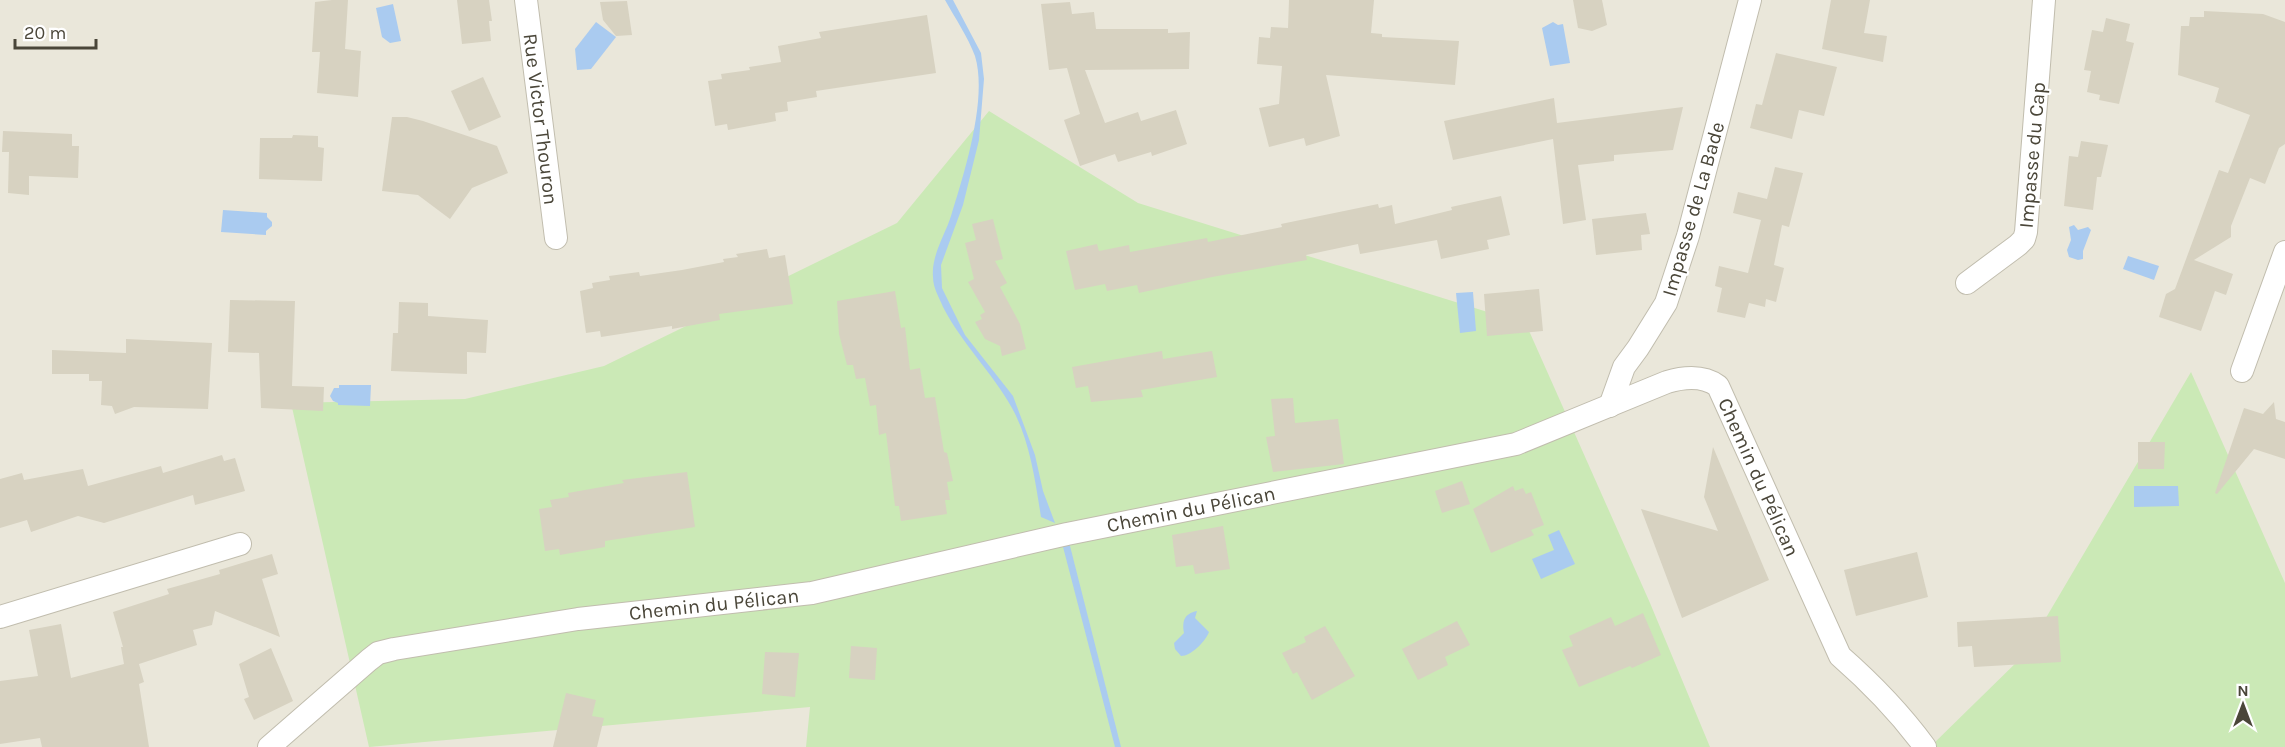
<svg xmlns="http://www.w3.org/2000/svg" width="2285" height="747" viewBox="0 0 2285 747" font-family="Karla,sans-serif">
<rect width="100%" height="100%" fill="#f6f4ec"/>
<rect fill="#eae7da" x="0" y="0" width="2285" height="747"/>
<g fill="#cbe9b6">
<path d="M 989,111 L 1138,203 L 1526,324 L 1650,603 L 1710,747 L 806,747 L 810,707 L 369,747 L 291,403 L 465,399 L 604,366 L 897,223 Z"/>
<path d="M 2191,372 L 2285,583 L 2285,747 L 1930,747 L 2024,655 Z"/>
</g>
<g fill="#aacbf0">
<path d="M 945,0 L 953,0 L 981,53 L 984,79 L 979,140 L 963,205 L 941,265 L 942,288 L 965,335 L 1013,396 L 1035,455 L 1043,491 L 1055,523 L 1041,517 C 1035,480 1030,441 1012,408 C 992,372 962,344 943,307 C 939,297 933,288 933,277 C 931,256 945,235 951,216 C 964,174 988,99 975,56 C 968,37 955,18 945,0 Z"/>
<path d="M 393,4 L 401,41 L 390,43 L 382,37 L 376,8 Z"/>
<path d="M 596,22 L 616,37 L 591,69 L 577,70 L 575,49 Z"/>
<path d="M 1553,22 L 1558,25 L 1563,24 L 1570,63 L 1550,66 L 1542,28 Z"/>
<path d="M 223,210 L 267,213 L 267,217 L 272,222 L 272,226 L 266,231 L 266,235 L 221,232 Z"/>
<path d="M 2074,225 L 2078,230 L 2088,227 L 2091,230 L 2083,251 L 2083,259 L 2078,260 L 2069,257 L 2067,250 L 2071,240 L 2069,227 Z"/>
<path d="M 2128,256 L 2159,266 L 2154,280 L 2123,269 Z"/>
<path d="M 1473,292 L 1476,331 L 1460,333 L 1456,293 Z"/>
<path d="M 339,385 L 371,385 L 370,406 L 338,405 L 338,403 L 333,401 L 330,396 L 334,388 L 339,388 Z"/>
<path d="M 2134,486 L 2178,486 L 2179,506 L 2134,507 Z"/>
<path d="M 1559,530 L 1575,564 L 1541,579 L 1532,559 L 1554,550 L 1548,535 Z"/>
<path d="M 1069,542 L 1121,747 L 1115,747 L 1062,543 Z"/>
<path d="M 1197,611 L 1195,618 L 1209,632 C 1205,642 1191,656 1181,656 L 1175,649 L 1174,643 L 1184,633 C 1182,621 1184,614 1197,611 Z"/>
</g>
<g fill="#d7d2c1">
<path d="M 332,0 L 348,0 L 345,49 L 361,51 L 358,97 L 317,93 L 320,52 L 312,52 L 315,2 Z"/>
<path d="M 457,0 L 489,0 L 492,21 L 489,21 L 491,41 L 462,44 Z"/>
<path d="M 1289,0 L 1374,0 L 1371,33 L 1382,34 L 1382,37 L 1459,41 L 1455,85 L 1326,75 L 1340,136 L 1306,146 L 1304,138 L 1269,147 L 1259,108 L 1279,104 L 1282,66 L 1257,64 L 1259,37 L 1270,38 L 1271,27 L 1288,28 Z"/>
<path d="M 1573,0 L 1602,0 L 1607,25 L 1592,31 L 1578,28 Z"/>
<path d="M 1831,0 L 1870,0 L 1864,33 L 1887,36 L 1883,62 L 1822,49 Z"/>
<path d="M 627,1 L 632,35 L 616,36 L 603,20 L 600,2 Z"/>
<path d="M 1070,2 L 1072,14 L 1094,12 L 1096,29 L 1168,29 L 1168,33 L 1190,32 L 1189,69 L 1085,70 L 1105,123 L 1138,112 L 1141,121 L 1176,110 L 1187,144 L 1152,156 L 1151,152 L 1118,162 L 1115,154 L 1080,166 L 1064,120 L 1080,114 L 1067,68 L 1049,70 L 1041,4 Z"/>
<path d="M 2204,11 L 2263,14 L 2285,22 L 2285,144 L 2279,148 L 2265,184 L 2250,178 L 2231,226 L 2231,237 L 2194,260 L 2233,274 L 2226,295 L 2215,291 L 2201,331 L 2159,317 L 2166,294 L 2175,289 L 2219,170 L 2228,173 L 2250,115 L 2215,102 L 2219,88 L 2178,75 L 2181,26 L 2189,26 L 2190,17 L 2204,17 Z"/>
<path d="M 927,15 L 936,73 L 816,91 L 817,97 L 787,102 L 788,111 L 775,113 L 776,121 L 728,130 L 727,124 L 715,126 L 708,81 L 722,79 L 721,74 L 750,70 L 749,67 L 781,62 L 778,46 L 821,38 L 819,32 Z"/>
<path d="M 2106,18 L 2130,24 L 2126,41 L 2134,43 L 2119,104 L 2099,100 L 2100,95 L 2087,92 L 2091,71 L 2084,70 L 2092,30 L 2103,32 Z"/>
<path d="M 1776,53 L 1837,67 L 1824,116 L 1799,110 L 1792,139 L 1750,128 L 1756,104 L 1762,105 Z"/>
<path d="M 483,77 L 501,117 L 469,131 L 451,91 Z"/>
<path d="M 1554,98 L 1557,123 L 1683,107 L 1673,150 L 1614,155 L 1614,161 L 1578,165 L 1586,220 L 1563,224 L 1553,139 L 1453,160 L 1444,121 Z"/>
<path d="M 392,117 L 407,117 L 423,121 L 497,146 L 508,173 L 472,188 L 450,219 L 418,195 L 382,191 Z"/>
<path d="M 3,131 L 72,134 L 72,146 L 79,146 L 78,178 L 29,176 L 29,195 L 8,193 L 9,152 L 2,152 Z"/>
<path d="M 293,135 L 318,136 L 318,147 L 324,148 L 322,181 L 259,179 L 260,138 L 292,138 Z"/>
<path d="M 2081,141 L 2108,145 L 2101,177 L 2097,177 L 2093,210 L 2064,206 L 2069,156 L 2078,157 Z"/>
<path d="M 1775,167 L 1803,173 L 1789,227 L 1782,225 L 1774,265 L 1784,268 L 1776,302 L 1766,299 L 1765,307 L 1749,303 L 1745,318 L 1717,312 L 1722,288 L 1715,286 L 1719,266 L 1748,273 L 1761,220 L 1733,213 L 1738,192 L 1767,199 Z"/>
<path d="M 1501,196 L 1510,235 L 1487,240 L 1489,249 L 1441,259 L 1437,240 L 1360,254 L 1358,244 L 1306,255 L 1307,260 L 1212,277 L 1139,293 L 1137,285 L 1107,291 L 1105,284 L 1075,290 L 1066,251 L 1097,244 L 1099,251 L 1129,245 L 1130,252 L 1207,238 L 1208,242 L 1282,227 L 1281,224 L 1378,204 L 1379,208 L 1392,205 L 1395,224 L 1452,210 L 1451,207 Z"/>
<path d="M 1646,213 L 1650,234 L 1641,235 L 1642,250 L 1596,255 L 1592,219 Z"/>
<path d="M 993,219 L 1003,259 L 995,261 L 1007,283 L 1000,287 L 1020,324 L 1026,349 L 1002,356 L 1000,346 L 985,339 L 975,322 L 982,319 L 980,315 L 985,312 L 968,282 L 974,279 L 965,243 L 976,240 L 972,224 Z"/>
<path d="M 767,249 L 769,258 L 785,255 L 793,304 L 719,314 L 720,320 L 672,329 L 672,326 L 601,337 L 600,331 L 586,333 L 580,291 L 593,288 L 592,283 L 610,280 L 609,276 L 639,272 L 640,276 L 682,270 L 724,262 L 723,259 L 738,257 L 736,254 Z"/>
<path d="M 1539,289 L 1543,331 L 1487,336 L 1484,294 Z"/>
<path d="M 895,291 L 901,328 L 905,327 L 910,370 L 920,368 L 925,398 L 935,397 L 944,452 L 947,453 L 953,481 L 947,482 L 950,500 L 945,500 L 947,514 L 901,521 L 899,506 L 895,506 L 886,433 L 879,435 L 876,405 L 870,406 L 865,378 L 856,379 L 853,365 L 847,365 L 839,334 L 837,301 Z"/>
<path d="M 230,300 L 295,301 L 292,386 L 324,387 L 323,411 L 261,408 L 259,353 L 228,352 Z"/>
<path d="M 399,302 L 428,303 L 428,316 L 488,320 L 486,353 L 467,352 L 467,374 L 391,371 L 393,333 L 398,333 Z"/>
<path d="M 126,339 L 212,343 L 208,409 L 134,407 L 115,414 L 112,406 L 101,405 L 102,381 L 89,381 L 89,374 L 52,374 L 52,350 L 126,353 Z"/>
<path d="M 1162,351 L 1163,359 L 1212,351 L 1217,377 L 1141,390 L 1143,397 L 1091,402 L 1088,386 L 1076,388 L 1072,367 Z"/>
<path d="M 1293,398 L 1295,423 L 1338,419 L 1344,464 L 1273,472 L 1266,437 L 1275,436 L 1271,399 Z"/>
<path d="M 2274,402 L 2276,419 L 2285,422 L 2285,459 L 2254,449 L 2217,494 L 2215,493 L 2244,408 L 2263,414 Z"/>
<path d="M 2138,442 L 2165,442 L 2164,469 L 2138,469 Z"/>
<path d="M 1713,447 L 1769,580 L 1682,618 L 1641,509 L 1718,531 L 1704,497 Z"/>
<path d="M 222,455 L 224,461 L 235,458 L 245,491 L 195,505 L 193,495 L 104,523 L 78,516 L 31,532 L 27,520 L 0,528 L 0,479 L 22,473 L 24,480 L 83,469 L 88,486 L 161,466 L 163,473 Z"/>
<path d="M 687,472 L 695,527 L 605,541 L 605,547 L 560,555 L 559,549 L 545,551 L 539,509 L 552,507 L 550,500 L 569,497 L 568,493 L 624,483 L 622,480 Z"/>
<path d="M 1462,481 L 1470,504 L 1442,513 L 1435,491 Z"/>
<path d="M 1513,486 L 1515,491 L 1523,488 L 1526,494 L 1531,492 L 1544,525 L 1531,530 L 1534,535 L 1491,553 L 1473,509 Z"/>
<path d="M 1223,526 L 1230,569 L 1195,574 L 1193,565 L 1176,567 L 1172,535 Z"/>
<path d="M 1917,552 L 1928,597 L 1856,616 L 1844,570 Z"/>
<path d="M 272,554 L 278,574 L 262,579 L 280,637 L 215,611 L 212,625 L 193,630 L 197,645 L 139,664 L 144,682 L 139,684 L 149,747 L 42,747 L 40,738 L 0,744 L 0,681 L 38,676 L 29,630 L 61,624 L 71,678 L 124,664 L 121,647 L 123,647 L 113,612 L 169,594 L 167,589 L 220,574 L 219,570 Z"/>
<path d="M 1643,613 L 1661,655 L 1632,668 L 1630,666 L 1579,687 L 1562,650 L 1573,646 L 1569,636 L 1611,617 L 1615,626 Z"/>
<path d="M 2058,616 L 2061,662 L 1974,667 L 1972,646 L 1958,647 L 1957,622 Z"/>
<path d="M 1457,621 L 1470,645 L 1445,657 L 1448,665 L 1418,680 L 1402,649 Z"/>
<path d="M 1325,626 L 1355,676 L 1312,700 L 1297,672 L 1293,674 L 1282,653 L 1306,642 L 1304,637 Z"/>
<path d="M 851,646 L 877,648 L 875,680 L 849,678 Z"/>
<path d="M 271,648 L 293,701 L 254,720 L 244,699 L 249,697 L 239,664 Z"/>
<path d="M 765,652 L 799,653 L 795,697 L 762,694 Z"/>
<path d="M 566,693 L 596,700 L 592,716 L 604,718 L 597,747 L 553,747 Z"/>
</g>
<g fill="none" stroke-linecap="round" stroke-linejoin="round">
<g stroke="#c1bdae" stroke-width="24">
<g id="street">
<path d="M 526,0 L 556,238"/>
<path d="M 1967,283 L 2018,245 L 2024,239 L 2026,232 L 2044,0"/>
<path d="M 2242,371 L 2285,252"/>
<path d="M 1610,406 L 1624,367 L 1638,348 L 1666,303 L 1688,236 L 1750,0"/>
<path d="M 0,617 L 240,544"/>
<path d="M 269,747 L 369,660 L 378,653 L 394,649 L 578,619 L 812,593 L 1067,534 L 1516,444 L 1667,382 C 1684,377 1703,375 1718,386 L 1840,656 C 1872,684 1900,713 1925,747"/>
</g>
</g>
<use href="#street" stroke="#fff" stroke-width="22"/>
</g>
<g text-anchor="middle" stroke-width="4.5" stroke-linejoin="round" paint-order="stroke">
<g font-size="20" fill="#4a4639" stroke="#fff">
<text transform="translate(541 119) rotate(83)" y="7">Rue Victor Thouron</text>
<text transform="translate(2032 155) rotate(-85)" y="7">Impasse du Cap</text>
<text transform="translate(1693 209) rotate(-74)" y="7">Impasse de La Bade</text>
<text transform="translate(1759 477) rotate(66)" y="7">Chemin du Pélican</text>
<text transform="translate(1191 509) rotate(-11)" y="7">Chemin du Pélican</text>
<text transform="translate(714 604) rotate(-6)" y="7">Chemin du Pélican</text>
</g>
</g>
<g transform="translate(2243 705)" stroke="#ffffff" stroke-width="4.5" paint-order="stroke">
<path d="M0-4.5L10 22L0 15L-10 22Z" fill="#4a4639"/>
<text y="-9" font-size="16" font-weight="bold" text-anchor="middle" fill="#4a4639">N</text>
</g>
<path d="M15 39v9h81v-9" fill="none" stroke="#4a4639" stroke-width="3"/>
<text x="24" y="39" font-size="18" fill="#4a4639" stroke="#ffffff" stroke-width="4.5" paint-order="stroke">20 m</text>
</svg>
